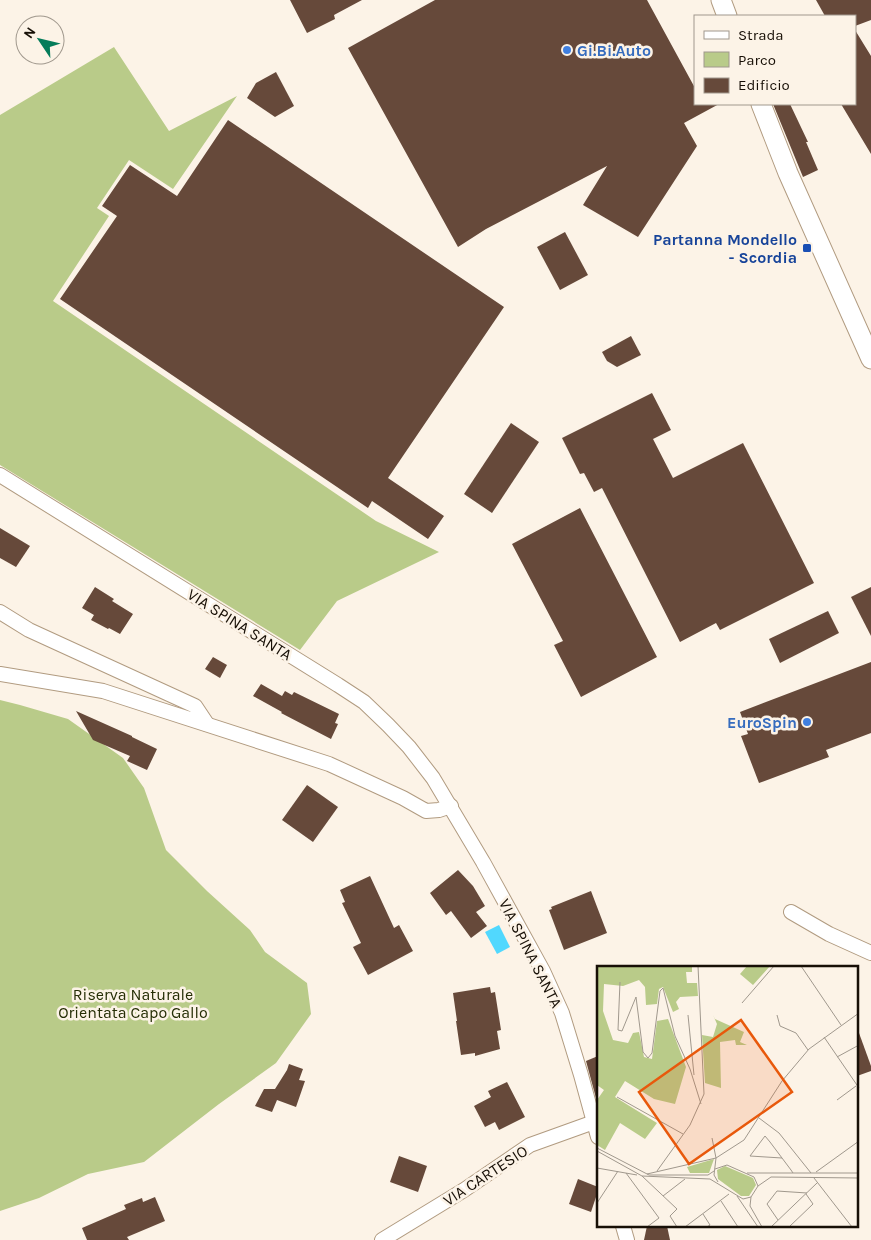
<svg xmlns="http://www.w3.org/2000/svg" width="871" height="1240" viewBox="0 0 871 1240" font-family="Karla,sans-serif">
<rect width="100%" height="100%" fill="#fcf3e7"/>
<g fill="#b9cb89">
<path d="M 114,47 L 169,131 L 237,96 L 173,189 L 129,160 L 97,208 L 109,216 L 53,301 L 376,521 L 439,552 L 337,601 L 300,650 L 0,465 L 0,115 Z"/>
<path d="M 0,700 L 20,705 L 68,719 L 123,758 L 144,788 L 166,850 L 207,891 L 250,930 L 265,952 L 307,983 L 311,1014 L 276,1063 L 219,1104 L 144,1162 L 88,1174 L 39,1198 L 0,1211 Z"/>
</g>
<path fill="#51d8fe" d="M 499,925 L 510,947 L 497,954 L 485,932 Z"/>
<g fill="#66493a">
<path d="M 290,0 L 362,0 L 334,15 L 335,19 L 307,33 Z"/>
<path d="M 435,0 L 647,0 L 695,88 L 695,104 L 719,104 L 684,123 L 697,146 L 638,237 L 583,205 L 607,166 L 486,229 L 458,247 L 348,48 Z"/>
<path d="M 816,0 L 871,0 L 871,20 L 855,26 L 855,16 L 825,16 Z"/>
<path d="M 855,30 L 871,56 L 871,154 L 841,104 L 855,104 Z"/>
<path d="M 276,72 L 294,106 L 275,117 L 247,98 L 256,83 Z"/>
<path d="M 773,104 L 790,104 L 808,142 L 806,142 L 818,170 L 803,177 Z"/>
<path d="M 228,120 L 504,307 L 388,478 L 444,516 L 428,539 L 372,501 L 368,508 L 60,299 L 117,216 L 102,206 L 130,165 L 177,196 Z"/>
<path d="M 565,232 L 588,275 L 560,290 L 537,247 Z"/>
<path d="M 631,336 L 641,355 L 617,367 L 607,361 L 602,352 Z"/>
<path d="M 652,393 L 671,430 L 653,439 L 673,478 L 743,443 L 814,583 L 720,630 L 716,623 L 680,642 L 602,488 L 594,492 L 584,473 L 580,474 L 562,438 Z"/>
<path d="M 511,423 L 539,442 L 492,513 L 464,494 Z"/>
<path d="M 580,508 L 657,657 L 581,697 L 554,645 L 563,641 L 512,544 Z"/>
<path d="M 0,528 L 30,546 L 16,567 L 0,558 Z"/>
<path d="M 95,587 L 114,599 L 112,601 L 133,614 L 120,634 L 109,628 L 108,629 L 91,620 L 94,615 L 82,608 Z"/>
<path d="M 871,587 L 871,636 L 851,597 Z"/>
<path d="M 828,611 L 839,633 L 780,663 L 769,639 Z"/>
<path d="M 213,657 L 227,665 L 220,678 L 205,669 Z"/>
<path d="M 871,662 L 871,733 L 826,750 L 829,757 L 759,783 L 741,736 L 748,734 L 740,712 Z"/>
<path d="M 261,684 L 282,696 L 285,691 L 292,695 L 294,692 L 339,714 L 335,723 L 338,724 L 331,739 L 281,713 L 282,712 L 253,696 Z"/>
<path d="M 76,711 L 132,736 L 132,737 L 157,749 L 147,770 L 127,761 L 130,756 L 93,740 Z"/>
<path d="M 307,785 L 338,807 L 313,842 L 282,820 Z"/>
<path d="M 458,870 L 473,886 L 485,906 L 476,912 L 487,926 L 471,938 L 451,911 L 446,915 L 430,893 Z"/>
<path d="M 370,876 L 394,928 L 399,925 L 413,951 L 368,975 L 353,947 L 361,943 L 342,903 L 345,902 L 340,890 Z"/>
<path d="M 591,891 L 607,933 L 564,950 L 549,910 L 552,909 L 551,907 Z"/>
<path d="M 490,987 L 491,993 L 495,992 L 501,1030 L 497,1031 L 500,1049 L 475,1056 L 475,1053 L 461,1055 L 456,1021 L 457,1021 L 453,993 Z"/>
<path d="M 859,1033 L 871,1066 L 871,1071 L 857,1076 L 857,1034 Z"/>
<path d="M 598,1056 L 598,1097 L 596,1098 L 586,1061 Z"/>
<path d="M 289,1064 L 303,1069 L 299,1080 L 305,1081 L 296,1107 L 277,1100 L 272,1112 L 255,1106 L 264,1089 L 275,1089 L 287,1070 Z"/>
<path d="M 507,1082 L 525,1117 L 499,1130 L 495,1122 L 485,1127 L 474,1106 L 491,1097 L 488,1091 Z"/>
<path d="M 399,1156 L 427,1166 L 418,1192 L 390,1182 Z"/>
<path d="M 578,1179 L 598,1187 L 598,1191 L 591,1212 L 569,1204 Z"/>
<path d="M 155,1197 L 165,1221 L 127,1237 L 129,1240 L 87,1240 L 82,1228 L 126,1209 L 124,1205 L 142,1198 L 143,1202 Z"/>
<path d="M 647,1226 L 667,1226 L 670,1240 L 644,1240 Z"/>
</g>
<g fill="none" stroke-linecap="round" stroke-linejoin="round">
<g stroke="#b19b80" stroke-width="16">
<g id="minor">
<path d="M 0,475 L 338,685 L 364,702 L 388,725 L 409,747 L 433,778 L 483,862 L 543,971 L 562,1013 L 581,1075 L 598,1137"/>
<path d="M 0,612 L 29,630 L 195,706 L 207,724"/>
<path d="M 0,674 L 103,691 L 329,764 L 403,798 L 426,811 L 439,810 L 451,806"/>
<path d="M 791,912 L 829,934 L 871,953"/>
<path d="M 623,1226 L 627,1240"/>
<path d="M 382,1240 L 464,1190 L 530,1145 L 594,1122"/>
</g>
</g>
<g stroke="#b19b80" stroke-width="21">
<g id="secondary">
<path d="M 721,0 L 727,16"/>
<path d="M 761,104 L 788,173 L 871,359"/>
</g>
</g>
<use href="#minor" stroke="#fff" stroke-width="14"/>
<use href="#secondary" stroke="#fff" stroke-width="19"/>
</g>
<g fill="#3f7fe0" stroke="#fcf3e7" stroke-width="2">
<circle cx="567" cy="50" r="5"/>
<circle cx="807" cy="722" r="5"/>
</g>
<rect fill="#1a4fb4" stroke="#fcf3e7" stroke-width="2" x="802" y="243" width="10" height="10" rx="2.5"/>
<g text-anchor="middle" stroke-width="5" stroke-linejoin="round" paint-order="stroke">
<g font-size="16" font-weight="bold" fill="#366cbe" stroke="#fcf3e7" text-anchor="start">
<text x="577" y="56">Gi.Bi.Auto</text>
<text x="797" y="728" text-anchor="end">EuroSpin</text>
</g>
<g font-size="16" font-weight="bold" fill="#164399" stroke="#fcf3e7" text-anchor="end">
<text x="797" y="245">Partanna Mondello<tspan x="797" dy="18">- Scordia</tspan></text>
</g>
<g font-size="16" fill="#170f06" stroke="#fcf3e7">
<text transform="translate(240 624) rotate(32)" y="6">VIA SPINA SANTA</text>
<text transform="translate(531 953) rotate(63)" y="6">VIA SPINA SANTA</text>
<text transform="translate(485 1175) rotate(-33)" y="6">VIA CARTESIO</text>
</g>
<g font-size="16" fill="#252e05" stroke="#fcf3e7">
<text x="133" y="1000">Riserva Naturale<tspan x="133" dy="18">Orientata Capo Gallo</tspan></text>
</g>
</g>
<g transform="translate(597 966)">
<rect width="261" height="261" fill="#fcf3e7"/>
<path d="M 0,0 L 95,0 L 95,6 L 89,6 L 90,17 L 100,17 L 101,30 L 83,31 L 79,36 L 82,43 L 76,46 L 66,21 L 62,23 L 60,38 L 49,39 L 48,21 L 42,14 L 26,20 L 7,18 L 6,45 L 16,74 L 31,77 L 36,67 L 42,66 L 47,91 L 55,93 L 60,55 L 71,53 L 89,101 L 78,138 L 57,133 L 28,115 L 18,131 L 60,157 L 48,173 L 23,157 L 8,184 L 0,179 L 0,134 L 7,124 L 0,119 ZM 150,0 L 173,0 L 156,19 L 143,8 ZM 116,49 L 118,53 L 147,66 L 143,76 L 150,79 L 139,79 L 138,74 L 123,76 L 124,122 L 108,117 L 105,69 L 116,71 L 120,58 ZM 117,193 L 112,207 L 93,207 L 90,201 ZM 128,200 L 156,212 L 159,219 L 152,230 L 144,230 L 121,213 L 120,204 Z" fill="#b9cb89"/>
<path fill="none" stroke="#a0988d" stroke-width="1" d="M 204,0 L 244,59M 23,16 L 21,64 L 25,65 L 39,31 L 46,86 L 51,92 L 55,87 L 63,25 L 66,22 L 78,70 L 93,103 L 104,138M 145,37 L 177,0M 91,49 L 97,109M 180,49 L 183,60 L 199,67 L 211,84M 227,71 L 262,122M 240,91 L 262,79M 20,131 L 86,168M 240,134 L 259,120M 162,152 L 182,167 L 214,207M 0,182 L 52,209 L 111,209 L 117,205M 0,185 L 45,210 L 113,213 L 146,233 L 154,231 L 161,220 L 157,211 L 130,199 L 118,203M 185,192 L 153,190 L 168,170 L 173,176 L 194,204 L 196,207M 0,202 L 40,209M 60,205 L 93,159 L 107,128 L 101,0M 219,206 L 262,175M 29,207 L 62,252 L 50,261M 150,207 L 262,207M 50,208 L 119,192 L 115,172M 45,210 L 80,243 L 73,250 L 80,261M 217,212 L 255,261M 121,216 L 117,209 L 119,192 L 147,174 L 185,115 L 212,83 L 262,47M 161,220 L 174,211 L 262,212M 66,230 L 88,213M 140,230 L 161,261M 154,231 L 153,240 L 165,261M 124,235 L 141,261M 0,237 L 21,205M 106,248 L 113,259 L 110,261M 181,254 L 170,238 L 180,225 L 210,227M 88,261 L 132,228M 174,261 L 220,217M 192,261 L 216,238 L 209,228"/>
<path fill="#e8590c" fill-opacity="0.15" stroke="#e8590c" stroke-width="2.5" d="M 144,54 L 195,126 L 92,198 L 42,126 Z"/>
<rect width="261" height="261" fill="none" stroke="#170f06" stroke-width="2.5"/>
</g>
<rect x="694" y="15" width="162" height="90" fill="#fcf3e7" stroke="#a0988d"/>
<rect x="704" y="31" width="25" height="8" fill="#ffffff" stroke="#a0988d"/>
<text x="738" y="40" font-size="15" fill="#170f06">Strada</text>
<rect x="704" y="52" width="25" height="15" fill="#b9cb89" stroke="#a0988d"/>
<text x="738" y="65" font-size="15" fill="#170f06">Parco</text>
<rect x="704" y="78" width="25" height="15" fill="#66493a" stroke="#a0988d"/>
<text x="738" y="90" font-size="15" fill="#170f06">Edificio</text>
<g transform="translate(40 40) rotate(305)"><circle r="24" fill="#fcf3e7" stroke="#a0988d"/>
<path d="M0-4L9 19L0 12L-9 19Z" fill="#057c5a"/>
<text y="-8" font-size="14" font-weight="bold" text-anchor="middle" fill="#170f06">N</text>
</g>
</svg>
